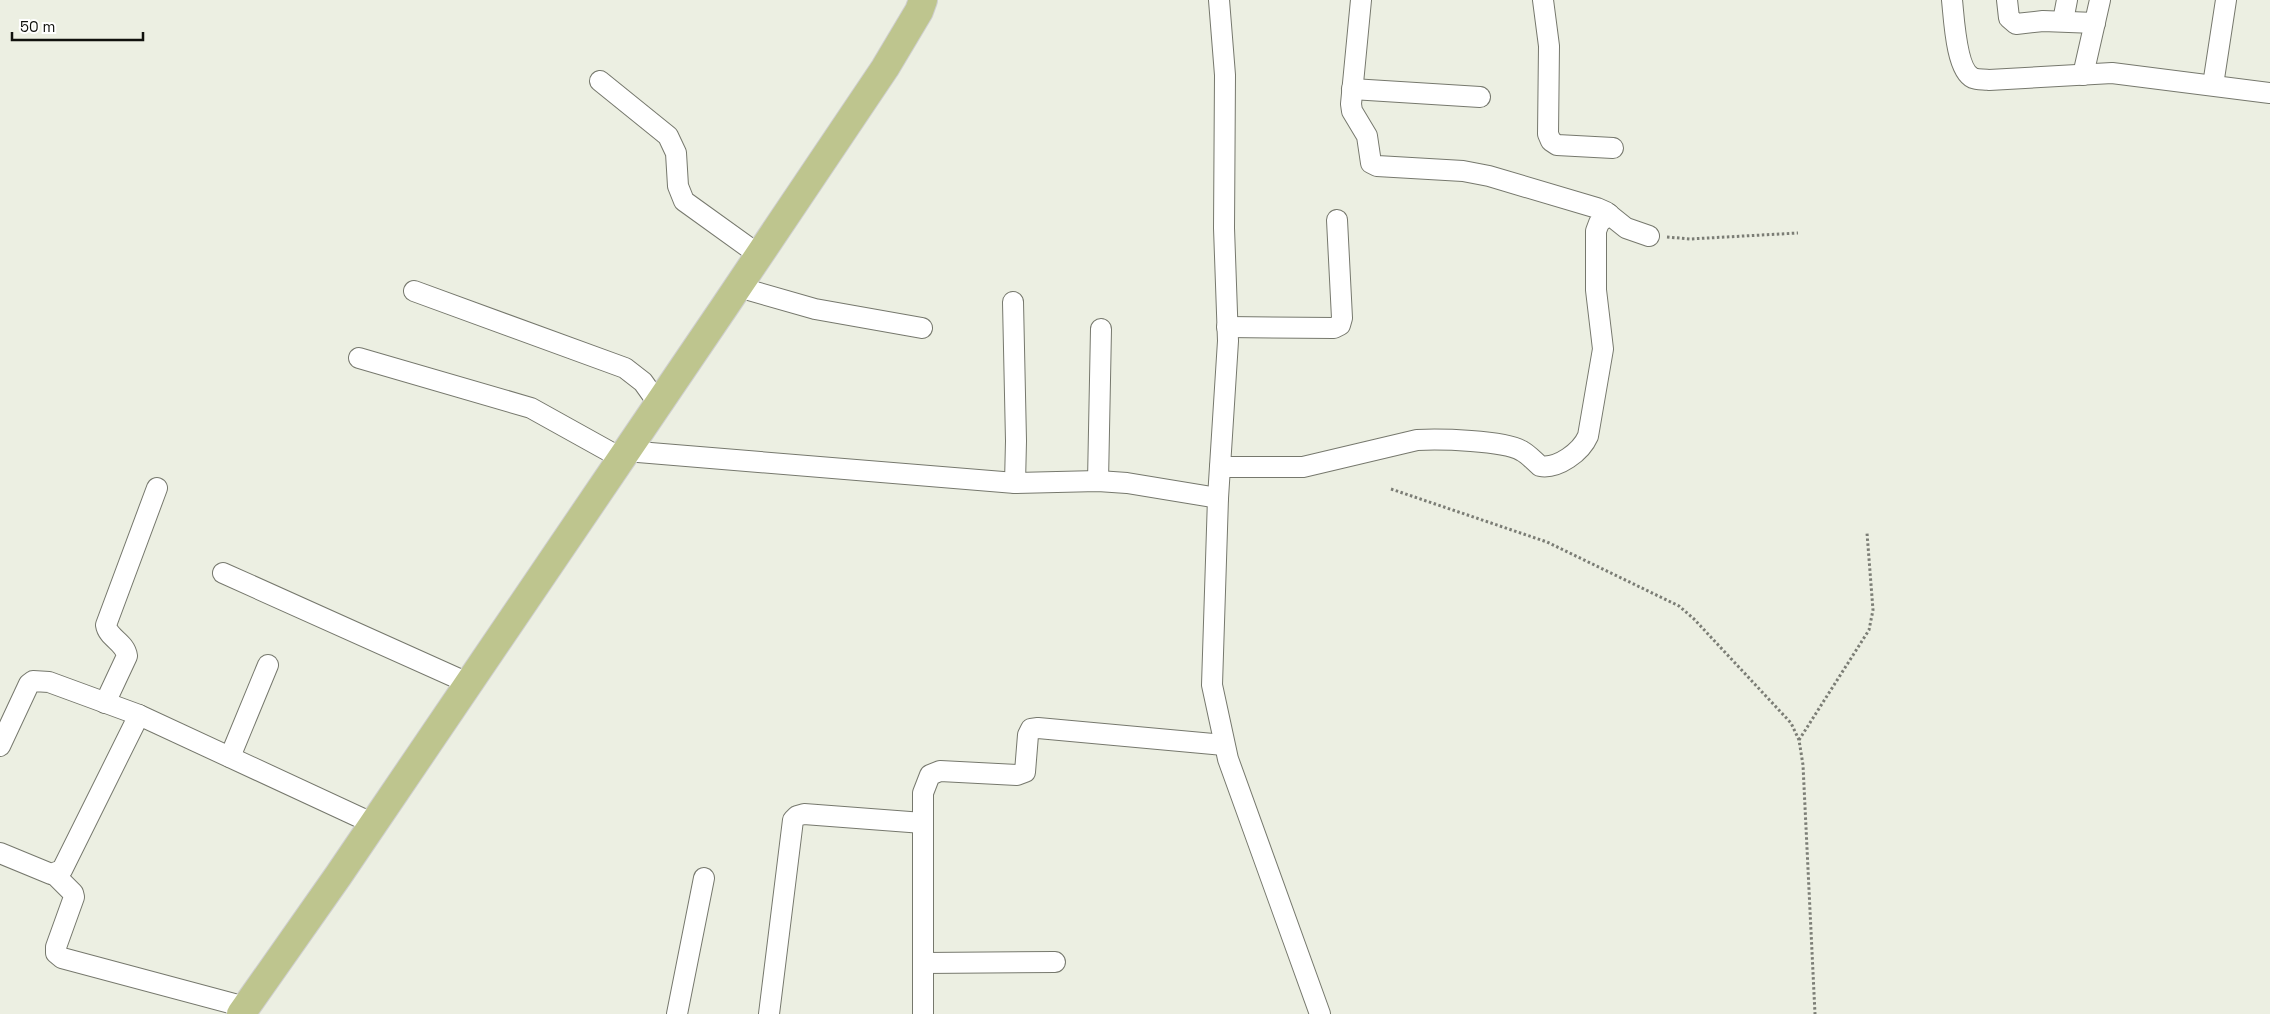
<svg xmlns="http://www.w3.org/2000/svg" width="2270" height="1014" font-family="'Space Grotesk',sans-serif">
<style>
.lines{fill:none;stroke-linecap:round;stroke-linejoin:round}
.street-casing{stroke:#76786d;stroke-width:22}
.primary-casing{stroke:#cfcfcf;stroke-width:30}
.path{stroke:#7b7d75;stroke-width:3;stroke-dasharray:2.5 2.5;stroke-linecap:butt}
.street{stroke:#fff;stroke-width:20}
.primary{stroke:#bec58e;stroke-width:28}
</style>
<rect width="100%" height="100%" fill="#ecefe2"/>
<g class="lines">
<g class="street-casing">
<g id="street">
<path d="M1219 0 1225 75 1224 228 1228 341 1218 498 1212 685 1228 759 1320 1014"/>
<path d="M1361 0 1351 104 1352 111 1367 136 1371 163 1377 166 1463 171 1489 176 1597 208 1606 212 1626 228 1649 236"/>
<path d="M1543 0 1549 46 1548 134 1551 141 1557 145 1613 148"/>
<path d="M1952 0C1954 18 1956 70 1973 78 1978 80 1984 79 1989 80L2112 73 2270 93"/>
<path d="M2007 0 2009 18 2016 24 2043 21 2095 23"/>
<path d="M2063 21 2067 0"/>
<path d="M2083 75 2100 0"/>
<path d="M600 81 668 136 676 153 678 186 684 201 759 255"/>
<path d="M2213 85 2226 0"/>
<path d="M1352 89 1480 97"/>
<path d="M738 287 815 309 922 328"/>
<path d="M414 291 625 368 643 382 658 403"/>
<path d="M1013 302 1016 441 1015 483"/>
<path d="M1227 327 1334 328 1340 325 1342 318 1337 220"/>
<path d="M359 358 531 408 621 458"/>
<path d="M626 451 1015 483 1098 481 1127 483 1218 498"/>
<path d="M1220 467H1303L1417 440C1439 439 1504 440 1522 451 1528 454 1534 461 1540 466 1558 469 1581 452 1588 436L1603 349 1596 290V231L1599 223 1609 214"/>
<path d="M1098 481 1101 329"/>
<path d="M223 573 468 683"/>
<path d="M105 703 127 656C125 642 108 638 106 625L157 488"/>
<path d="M0 746 29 684 33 681 49 682 139 715 374 824"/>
<path d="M230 757 268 665"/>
<path d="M0 853 51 874 62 870 139 715"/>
<path d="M54 874 73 893 74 897 56 947V953L62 958 245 1007"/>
<path d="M924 963 1055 962"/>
<path d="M677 1014 704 878"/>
<path d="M769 1014 793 820 797 816 804 814 923 823"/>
<path d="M923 1014V793L930 775 940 771 1017 775 1025 772 1028 735 1031 729 1038 728 1224 745"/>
</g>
</g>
<g class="primary-casing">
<path id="primary" d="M241 1014 338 876 725 306 885 68 919 11 923 0"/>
</g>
<g class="path">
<path d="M1667 237 1690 239 1798 233"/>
<path d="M1391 489 1547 542 1679 606 1694 619 1791 723 1799 740 1803 765 1815 1014"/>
<path d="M1799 740 1869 630 1873 610 1867 533"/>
</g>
<use href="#street" class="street"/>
<use href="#primary" class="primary"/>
</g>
<path d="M12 32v8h131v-8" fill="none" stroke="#10110d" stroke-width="2.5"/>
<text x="20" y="32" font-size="15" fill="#10110d" stroke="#ffffff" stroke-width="4" paint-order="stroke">50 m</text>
</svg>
